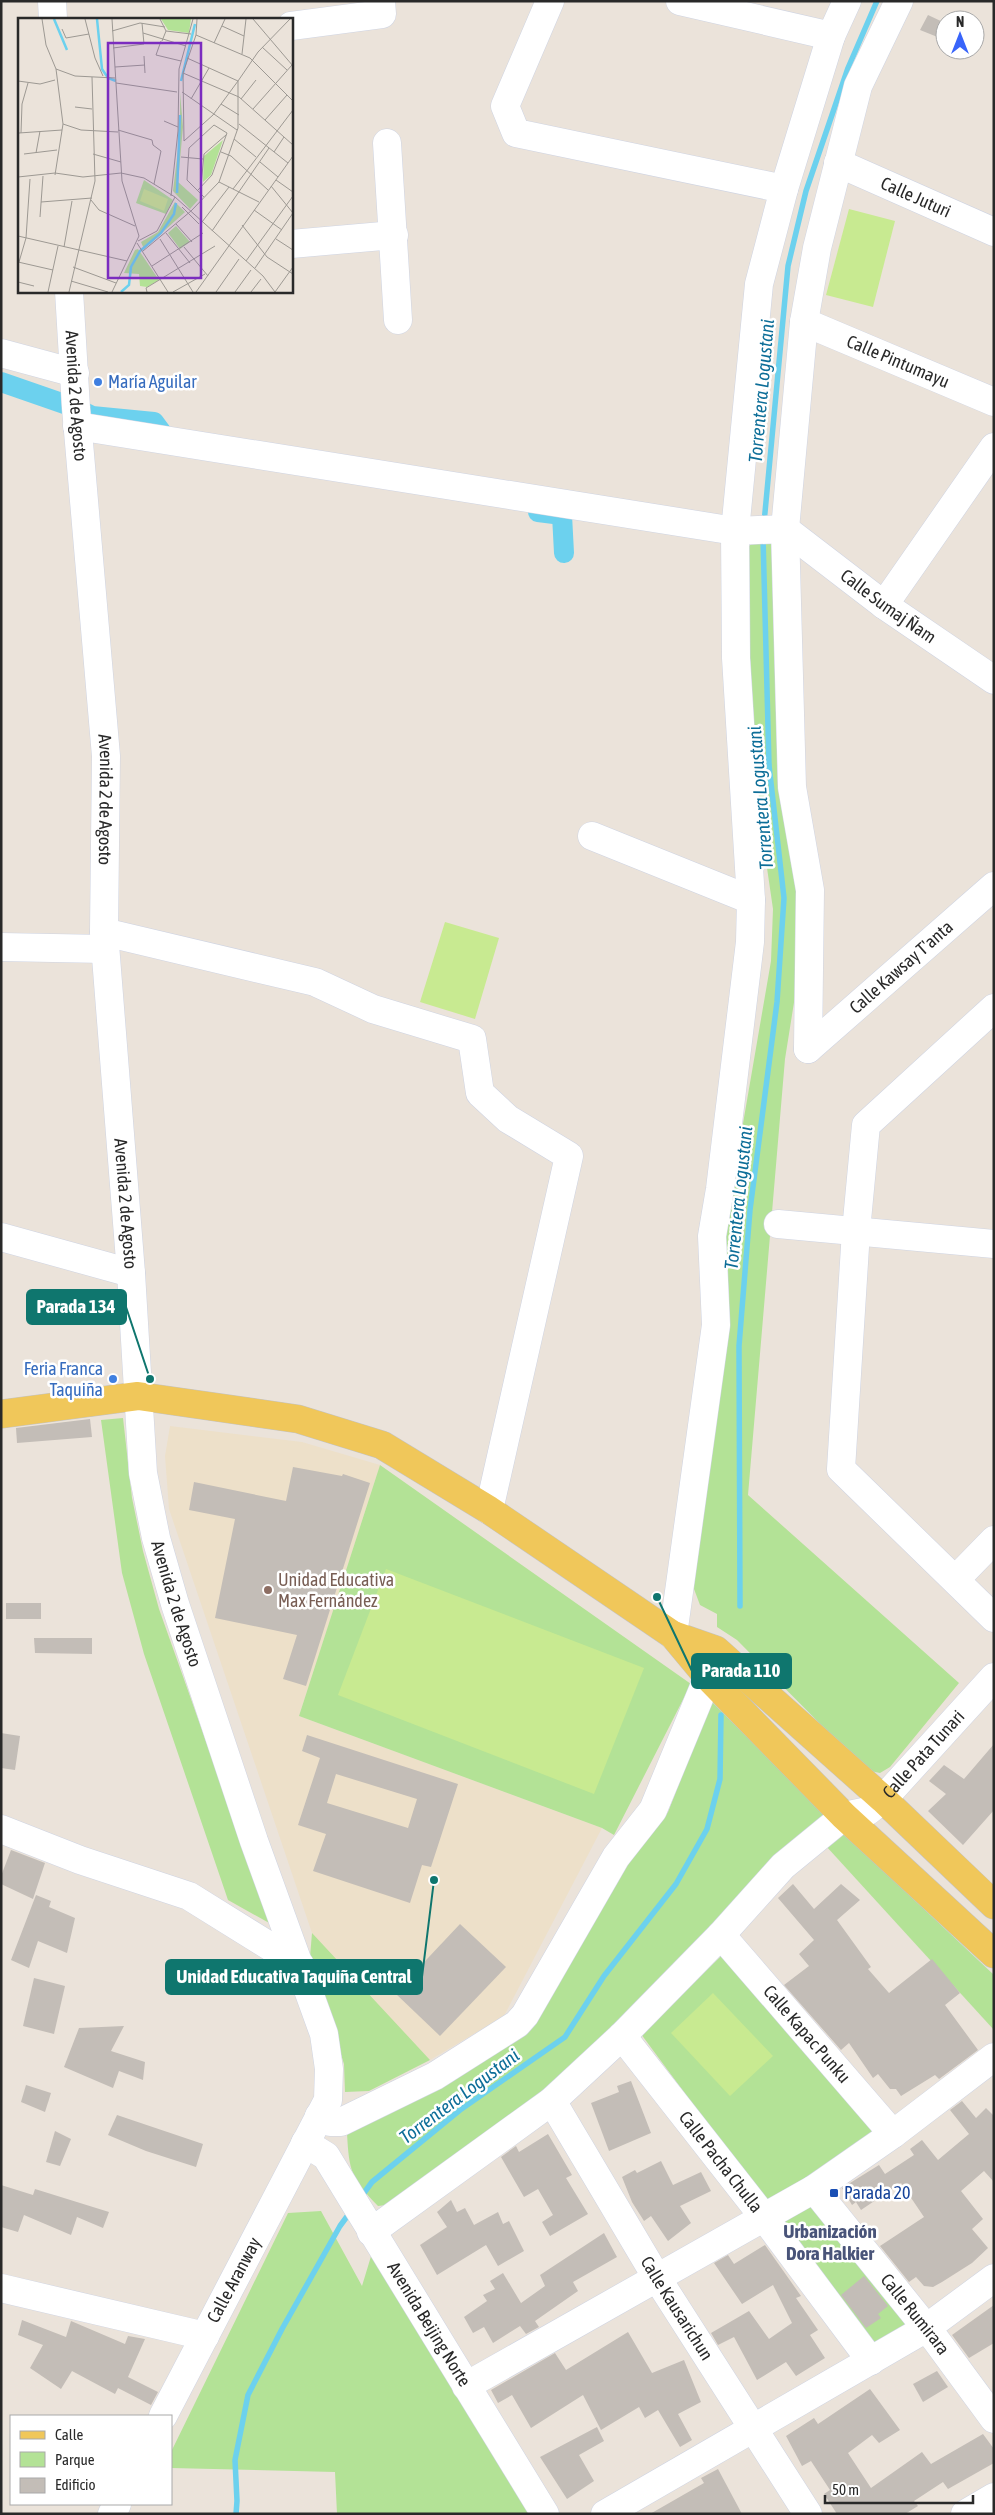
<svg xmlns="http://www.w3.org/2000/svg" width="995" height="2515" font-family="'Asap Condensed',sans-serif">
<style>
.education{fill:#ede0c9}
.green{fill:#b3e296}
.pitch{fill:#c8ea91}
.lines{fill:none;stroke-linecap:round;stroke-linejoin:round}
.stream{stroke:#6cd1ee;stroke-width:5.5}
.canal{stroke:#6cd1ee;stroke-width:20}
.building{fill:#c3bdb7;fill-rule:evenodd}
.minor-casing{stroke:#cfd4e2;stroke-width:29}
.major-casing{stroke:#c3c3c3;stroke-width:29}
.minor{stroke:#fff;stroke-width:28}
.major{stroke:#f0c75a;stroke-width:28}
.shop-dot{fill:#3f7fe0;stroke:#fff;stroke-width:2}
.education-dot{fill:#8d6e63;stroke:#fff;stroke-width:2}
.transit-dot{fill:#1a4fb4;stroke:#fff;stroke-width:2}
.labels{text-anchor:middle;stroke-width:5;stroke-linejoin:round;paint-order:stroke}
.street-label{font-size:18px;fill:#292929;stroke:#fff}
.shop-label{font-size:18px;fill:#366cbe;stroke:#fff;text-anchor:start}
.education-label{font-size:18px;fill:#785e54;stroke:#fff;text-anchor:start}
.transit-label{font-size:18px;fill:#164399;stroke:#fff;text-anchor:start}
.water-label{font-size:19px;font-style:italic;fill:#0d6e98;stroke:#fff}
.neighbourhood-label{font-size:19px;font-weight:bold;fill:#495479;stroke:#fff}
.inset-river{fill:none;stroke:#6cd1ee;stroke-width:2.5}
.inset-road{fill:none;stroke:#9d9993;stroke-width:1}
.view{fill:#7b2cbf;fill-opacity:0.15;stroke:#7b2cbf;stroke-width:2.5}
.inset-edge{fill:none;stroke:#292929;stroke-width:2.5}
.leader{fill:none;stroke:#0f766e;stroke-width:2}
.callout-dot{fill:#0f766e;stroke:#fff;stroke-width:2}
.callout{fill:#0f766e;stroke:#0f766e;stroke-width:2}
.callout-label{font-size:19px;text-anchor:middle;font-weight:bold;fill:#fff}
</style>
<rect width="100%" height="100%" fill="#ebe3da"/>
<path class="education" d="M170 1426 302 1442 380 1465 299 1716 602 1828 504 2016 430 2060 321 1947 312 1933 169 1509 165 1456Z"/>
<g class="green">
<path d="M756 540H770L778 545 801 901 799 971 785 1059 748 1495 959 1683 890 1767 880 1773 866 1770 737 1640 717 1627V1614L700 1605 691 1581 725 1228 771 961 773 909 754 779 746 576 748 547Z"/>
<path d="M123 1418 132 1498 143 1551 159 1609 271 1924 228 1900 144 1654 122 1573 101 1420Z"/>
<path d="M380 1465 691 1684 614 1835 602 1828 299 1716Z"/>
<path d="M711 1701 825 1815 618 2026 542 2091 394 2204 378 2206C351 2178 349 2171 347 2133L535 2024 633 1856 668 1812Z"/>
<path d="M841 1831 994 1975V2030L826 1846Z"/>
<path d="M312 1933 430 2060 369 2091 345 2092 344 2064 310 1957Z"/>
<path d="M721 1956 878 2132 766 2203 641 2034Z"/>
<path d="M814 2203 907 2325 871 2345 780 2222Z"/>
<path d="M321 2211 362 2286 372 2253 533 2514H337L335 2472 171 2468V2452L288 2213Z"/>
</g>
<g class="pitch">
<path d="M849 209 895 221 873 307 826 295Z"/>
<path d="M445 922 499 938 475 1019 420 1002Z"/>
<path d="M386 1569 644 1668 594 1794 338 1695Z"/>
<path d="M713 1993 773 2056 730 2096 671 2033Z"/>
</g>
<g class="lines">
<g class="stream">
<path d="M764 523 788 266 806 191 848 68 877 1"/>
<path d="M740 1606 739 1346 750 1210 777 1002 784 898 769 765 763 537"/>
<path d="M361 2197 372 2182 460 2110 565 2037 604 1976 676 1884 707 1829 720 1779 721 1715"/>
<path d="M236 2514 237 2501 235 2460 248 2395 282 2329 340 2226 351 2211"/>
</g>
<g class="canal">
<path d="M1 382 76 408 92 416 154 422 171 445"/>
<path d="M538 512 562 515 564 553"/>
</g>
</g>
<g class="building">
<path d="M928 15 945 23V40L920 30Z"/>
<path d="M90 1419 92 1437 17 1443 16 1428Z"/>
<path d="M293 1467 342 1476 343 1474 370 1483 306 1686 283 1679 297 1635 215 1618 235 1519 189 1510 194 1482 286 1501Z"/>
<rect x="6" y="1603" width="35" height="16"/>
<path d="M34 1638H92V1654L35 1653Z"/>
<path d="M1 1733 20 1736 15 1770 1 1768Z"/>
<path d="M307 1735 458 1784 431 1867 422 1865 410 1903 313 1871 326 1834 298 1825 320 1758 302 1751ZM336 1774 417 1799 408 1828 327 1803Z"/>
<path d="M994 1744V1810L963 1845 928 1811 946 1794 929 1781 944 1765 964 1779Z"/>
<path d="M11 1850 45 1863 33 1899 1 1884V1876Z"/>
<path d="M793 1884 814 1909 841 1884 860 1900 837 1920 871 1967 868 1969 889 1993 932 1959 960 1993 945 2005 978 2050 939 2079 935 2075 901 2096 896 2089H890L878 2074 873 2078 849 2043 841 2050 784 1985 809 1966 799 1954 814 1940 778 1898Z"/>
<path d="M36 1895 51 1901 49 1907 75 1918 67 1953 38 1941 29 1968 11 1960Z"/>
<path d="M460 1924 506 1967 440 2036 395 1993Z"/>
<path d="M34 1978 65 1986 54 2034 23 2026Z"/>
<path d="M124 2026 111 2051 145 2062 143 2080 119 2071 113 2088 64 2067 79 2028Z"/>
<path d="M631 2081 651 2133 609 2151 591 2103 619 2092 617 2086Z"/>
<path d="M26 2085 51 2093 45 2112 21 2102Z"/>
<path d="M962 2101 976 2118 986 2108 994 2116V2182L984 2171 961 2191 983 2219 972 2229 988 2248 972 2263 942 2282 933 2287 924 2286 916 2277 909 2282 880 2246 924 2217 901 2183 861 2210 856 2202 852 2205 842 2188 879 2165 885 2174 914 2155 910 2149 922 2140 938 2160 969 2134 950 2110Z"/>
<path d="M117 2115 203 2144 196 2167 146 2151 108 2135Z"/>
<path d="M55 2131 71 2139 60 2166 46 2162Z"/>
<path d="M548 2134 572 2175 566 2178 588 2214 550 2236 542 2222 553 2215 538 2189 524 2197 501 2157 516 2146 519 2152Z"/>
<path d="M661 2161 673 2185 701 2172 711 2191 680 2206 691 2223 668 2241 651 2216 644 2221 632 2202 622 2177 635 2170 637 2173Z"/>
<path d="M1 2185 33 2195 35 2189 109 2212 103 2228 77 2217 71 2235 24 2215 18 2232 1 2227Z"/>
<path d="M451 2200 457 2212 465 2208 474 2225 498 2212 503 2224 509 2221 524 2251 498 2266 486 2245 437 2275 420 2245 447 2227 437 2212Z"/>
<path d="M604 2233 617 2257 573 2282 578 2291 535 2321 539 2327 526 2334 520 2326 493 2343 484 2327 473 2333 464 2317 487 2301 483 2295 495 2289 490 2281 503 2273 521 2303 545 2286 540 2275Z"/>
<path d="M765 2245 801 2296 796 2298 818 2330 810 2335 825 2358 796 2376 786 2362 757 2380 734 2337 718 2345 711 2333 749 2311 769 2339 792 2323 773 2285 742 2304 714 2263 728 2255 734 2264Z"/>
<path d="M864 2276 888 2306 878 2314 881 2318 866 2328 841 2295Z"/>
<path d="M994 2305V2343L969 2358 952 2335Z"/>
<path d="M22 2320 66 2337 71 2321 125 2344 128 2336 145 2339 128 2377 158 2392 151 2405 118 2388 115 2394 72 2371 61 2389 30 2368 43 2345 18 2335Z"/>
<path d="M628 2332 652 2373 684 2360 701 2402 678 2414 692 2440 680 2447 658 2410 645 2418 639 2407 601 2430 583 2395 531 2428 512 2395 498 2403 491 2390 555 2353 566 2370Z"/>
<path d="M937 2371 948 2387 923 2402 913 2384Z"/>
<path d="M870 2389 900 2430 879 2443 872 2435 848 2453 871 2488 922 2452 931 2464 983 2434 994 2449V2463L948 2489 943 2482 914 2501 918 2506 905 2514H837L824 2494 830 2490 811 2461 802 2466 786 2436 814 2418 818 2424Z"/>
<path d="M597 2427 604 2441 579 2455 594 2481 567 2499 540 2457Z"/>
<path d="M718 2469 742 2514H650L704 2483 701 2478Z"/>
</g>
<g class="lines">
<g class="minor-casing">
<g id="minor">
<path d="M52 1 53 19"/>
<path d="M550 1 505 106 516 133 784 189"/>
<path d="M680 1 831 36"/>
<path d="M291 26 382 14 381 1"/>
<path d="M387 143 398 320"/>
<path id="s1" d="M838 163 994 232"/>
<path d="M291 244 394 235"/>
<path id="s2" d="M69 291 76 408 106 756 104 932 131 1273 143 1473 156 1538 175 1604 254 1841 324 2034 329 2069 328 2100 163 2416"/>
<path id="s3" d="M804 322 994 402"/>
<path d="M1 353 75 373"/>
<path d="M77 426 735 531 785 529"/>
<path id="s4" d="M785 529 884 605 994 680"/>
<path d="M884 605 994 447"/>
<path d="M592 836 751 900"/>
<path d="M104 932 315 982 373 1009 472 1039 480 1093 508 1119 569 1156 489 1510"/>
<path d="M1 947 105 949"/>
<path d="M994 1008 866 1125 856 1231 841 1469 994 1618"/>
<path d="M808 1049 810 890 792 787 785 529 804 322 817 248 858 86 899 1"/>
<path id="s5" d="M808 1049 994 886"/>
<path d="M778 1224 994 1244"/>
<path d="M1 1237 131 1273"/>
<path d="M956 1579 994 1540"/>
<path d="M673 1635 716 1325 712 1236 720 1189 750 942 751 900 736 658 735 531 759 284 784 189 831 36 847 1"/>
<path d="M1 1829 80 1860 189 1896 300 1965"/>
<path id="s6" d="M721 1935 893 2134"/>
<path id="s7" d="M622 2036 763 2216 871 2361"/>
<path id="s8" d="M552 2101 657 2278 808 2514"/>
<path d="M319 2116 330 2122H341L435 2076 517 2024 525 2015 616 1857 653 1810 708 1677 714 1656"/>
<path id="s9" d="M305 2143 326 2156 545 2514"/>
<path id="s10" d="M814 2189 936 2340 994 2419"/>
<path id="s11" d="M371 2232 552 2101 622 2036 721 1935 783 1866 844 1816 868 1811 883 1799 994 1677"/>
<path d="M1 2288 205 2336"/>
<path d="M466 2386 814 2189 893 2134 994 2057"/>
<path d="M112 2514 117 2504"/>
<path d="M605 2514 925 2329 994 2278"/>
<path d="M965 2514 994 2497"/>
</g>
</g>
<g class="major-casing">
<g id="major">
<path d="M1 1414 138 1396 298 1419 382 1445 489 1510 673 1635 708 1677 844 1816 994 1954"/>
<path d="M673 1635 716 1650 883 1799 994 1905"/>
</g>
</g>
<use href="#minor" class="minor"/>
<use href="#major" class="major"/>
</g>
<g class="shop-dot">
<circle cx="98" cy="382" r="5"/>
<circle cx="113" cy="1379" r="5"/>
</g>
<circle class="education-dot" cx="268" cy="1590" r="5"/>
<rect class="transit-dot" x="829" y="2188" width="10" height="10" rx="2.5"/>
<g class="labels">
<g class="street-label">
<text dy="6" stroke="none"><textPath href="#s1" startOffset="85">Calle Juturi</textPath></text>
<text dy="6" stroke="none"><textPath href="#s3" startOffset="102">Calle Pintumayu</textPath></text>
<text dy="6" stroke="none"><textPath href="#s2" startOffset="105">Avenida 2 de Agosto</textPath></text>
<text dy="6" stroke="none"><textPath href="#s4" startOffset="129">Calle Sumaj Ñam</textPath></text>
<text dy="6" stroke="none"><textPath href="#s2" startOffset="510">Avenida 2 de Agosto</textPath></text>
<text dy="6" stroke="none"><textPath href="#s5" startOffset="124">Calle Kawsay T'anta</textPath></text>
<text dy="6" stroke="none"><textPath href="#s2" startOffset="915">Avenida 2 de Agosto</textPath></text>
<text dy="6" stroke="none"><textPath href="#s2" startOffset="1320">Avenida 2 de Agosto</textPath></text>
<text dy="6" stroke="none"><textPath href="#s11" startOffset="736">Calle Pata Tunari</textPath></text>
<text dy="6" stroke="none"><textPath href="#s6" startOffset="131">Calle Kapac Punku</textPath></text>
<text dy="6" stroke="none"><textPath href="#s7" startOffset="160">Calle Pacha Chulla</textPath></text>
<text transform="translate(234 2280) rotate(-62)" y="6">Calle Aranway</text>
<text dy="6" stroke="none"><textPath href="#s8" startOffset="242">Calle Kausarichun</textPath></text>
<text dy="6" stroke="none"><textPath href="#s10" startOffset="161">Calle Rumirara</textPath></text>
<text dy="6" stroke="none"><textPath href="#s9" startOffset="222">Avenida Beijing Norte</textPath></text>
</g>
<g class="shop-label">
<text x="108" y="388">María Aguilar</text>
<text x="103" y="1375" text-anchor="end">Feria Franca<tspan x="103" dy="21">Taquiña</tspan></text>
</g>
<g class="education-label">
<text x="278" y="1586">Unidad Educativa<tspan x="278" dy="21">Max Fernández</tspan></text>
</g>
<g class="transit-label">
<text x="844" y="2199">Parada 20</text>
</g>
<g class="water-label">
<text transform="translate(761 391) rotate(-85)" y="7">Torrentera Logustani</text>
<text transform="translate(760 798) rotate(-95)" y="7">Torrentera Logustani</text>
<text transform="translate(738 1198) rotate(-84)" y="7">Torrentera Logustani</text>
<text transform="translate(459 2096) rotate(-37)" y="7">Torrentera Logustani</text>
</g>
<g class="neighbourhood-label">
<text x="830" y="2238">Urbanización<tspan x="830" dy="22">Dora Halkier</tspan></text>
</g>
</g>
<g transform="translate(18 18)">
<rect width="275" height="275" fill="#ebe3da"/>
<path d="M143 1H173L171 15 150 12ZM162 75 165 109 160 164 180 182 172 191 155 173 162 115ZM205 122 193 157 185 164 186 138ZM126 162 155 182 148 196 118 185ZM157 184 167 194 126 231 123 224 140 214ZM158 208 172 224 162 231 150 215ZM120 231 141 262 129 269 122 268 121 256 106 255 117 232Z" fill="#b3e296"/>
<path d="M126 171 150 181 146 193 122 183Z" fill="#c8ea91"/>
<path class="inset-river" d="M36 1 49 32M79 1 84 51 90 60 98 63M163 63 177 6M159 175 162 97M103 274 111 267 113 249 122 233 143 215 156 196 158 185"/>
<path class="inset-road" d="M24 1 28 27 38 51 45 106 37 157M67 1 77 40 85 58M94 1 104 163 121 218 94 274M142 1 148 13 144 23M235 1 275 48M204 8 226 18M44 11 48 20 71 16M94 13 122 5 147 9M148 13 173 16M125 15 168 28M178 17 232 40 275 83M143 23 138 37 163 43M196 25 207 1M244 29 269 52M95 30 126 26 124 5M224 36 228 1M126 38 127 55M169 40 220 63M97 49 127 47M38 51 57 58 97 60M165 55 221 79 275 127M0 63 22 66 37 62M98 65 159 74M164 74 219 112M173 81 191 50M223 81 238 62M203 86 221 97M57 89 74 91M235 91 274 47M247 102 269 77M146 103 160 109M45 106 63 112 100 114M221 106 270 145M100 112 134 122 135 127 143 133 136 166M1 115 44 112M3 115 4 86 10 65M216 121 238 139M166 123 165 55 178 17 179 1M166 123 195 97 220 63M203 134 213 138 250 172M256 134 266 119M18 135 22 113M6 136 39 132M75 136 103 144M163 139 185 141M242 144 260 159M0 159 37 155 65 159 103 155 126 160 157 179 245 258 257 274M258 162 275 174M201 164 241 184M183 168 186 136 208 117M253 168 275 195M215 171 275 92M180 172 194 157 209 115M153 178 160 113 161 51 175 1M186 179 169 162 171 130 196 107 209 115M73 182 81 192 117 208M23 184 74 180M164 189 181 206M236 192 264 212M22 199 25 158M184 204 211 169M158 206 174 224M224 207 249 239 275 256M194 213 251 130M148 215 172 245M0 218 109 243M142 221 175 274M258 221 275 232M120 223 139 213 157 179M119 225 150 274M46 229 54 183M166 229 190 258M125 233 173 193 201 164 220 110V63L240 34 272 1M228 243 275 178M0 244 35 252M1 244 8 220 12 161M134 248 185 215M55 249 98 265M237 250 275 195M53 263 90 274M0 264 16 268M30 274 40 228M51 274 77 163 74 59M129 274 128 270 197 228M155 274 187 256M178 274 275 138M198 274 221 241M217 274 233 252M233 274 243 261M257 274 275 249"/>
<path class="view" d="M90 25H183V260H90Z"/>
<rect width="275" height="275" class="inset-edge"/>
</g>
<path class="leader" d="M150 1379L126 1307M657 1597L692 1671M434 1880L422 1977"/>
<g class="callout-dot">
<circle cx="150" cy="1379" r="5"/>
<circle cx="657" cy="1597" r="5"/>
<circle cx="434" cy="1880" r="5"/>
</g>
<g class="callout">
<rect x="27" y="1290" width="99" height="34" rx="5"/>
<rect x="692" y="1654" width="99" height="34" rx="5"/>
<rect x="166" y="1960" width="256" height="34" rx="5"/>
</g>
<g class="callout-label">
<text x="76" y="1313">Parada 134</text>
<text x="741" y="1677">Parada 110</text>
<text x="294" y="1983">Unidad Educativa Taquiña Central</text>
</g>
<rect width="995" height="2515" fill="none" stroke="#292929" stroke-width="5"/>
<rect x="10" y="2415" width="162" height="90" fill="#ffffff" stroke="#a9a9a9"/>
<rect x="20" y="2431" width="25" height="8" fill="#f0c75a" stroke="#a9a9a9"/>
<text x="55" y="2440" font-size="15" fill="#292929">Calle</text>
<rect x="20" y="2452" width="25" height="15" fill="#b3e296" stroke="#a9a9a9"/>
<text x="55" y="2465" font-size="15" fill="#292929">Parque</text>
<rect x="20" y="2478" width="25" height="15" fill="#c3bdb7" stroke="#a9a9a9"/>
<text x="55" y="2490" font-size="15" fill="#292929">Edificio</text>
<g transform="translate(960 35)"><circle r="24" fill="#ffffff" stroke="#a9a9a9"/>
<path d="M0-4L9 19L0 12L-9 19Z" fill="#3864fa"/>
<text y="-8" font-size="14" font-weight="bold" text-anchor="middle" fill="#292929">N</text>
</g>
<path d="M825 2495v8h148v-8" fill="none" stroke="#292929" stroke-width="2.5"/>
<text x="832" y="2495" font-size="15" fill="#292929" stroke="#ffffff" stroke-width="4" paint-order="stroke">50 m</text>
</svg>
